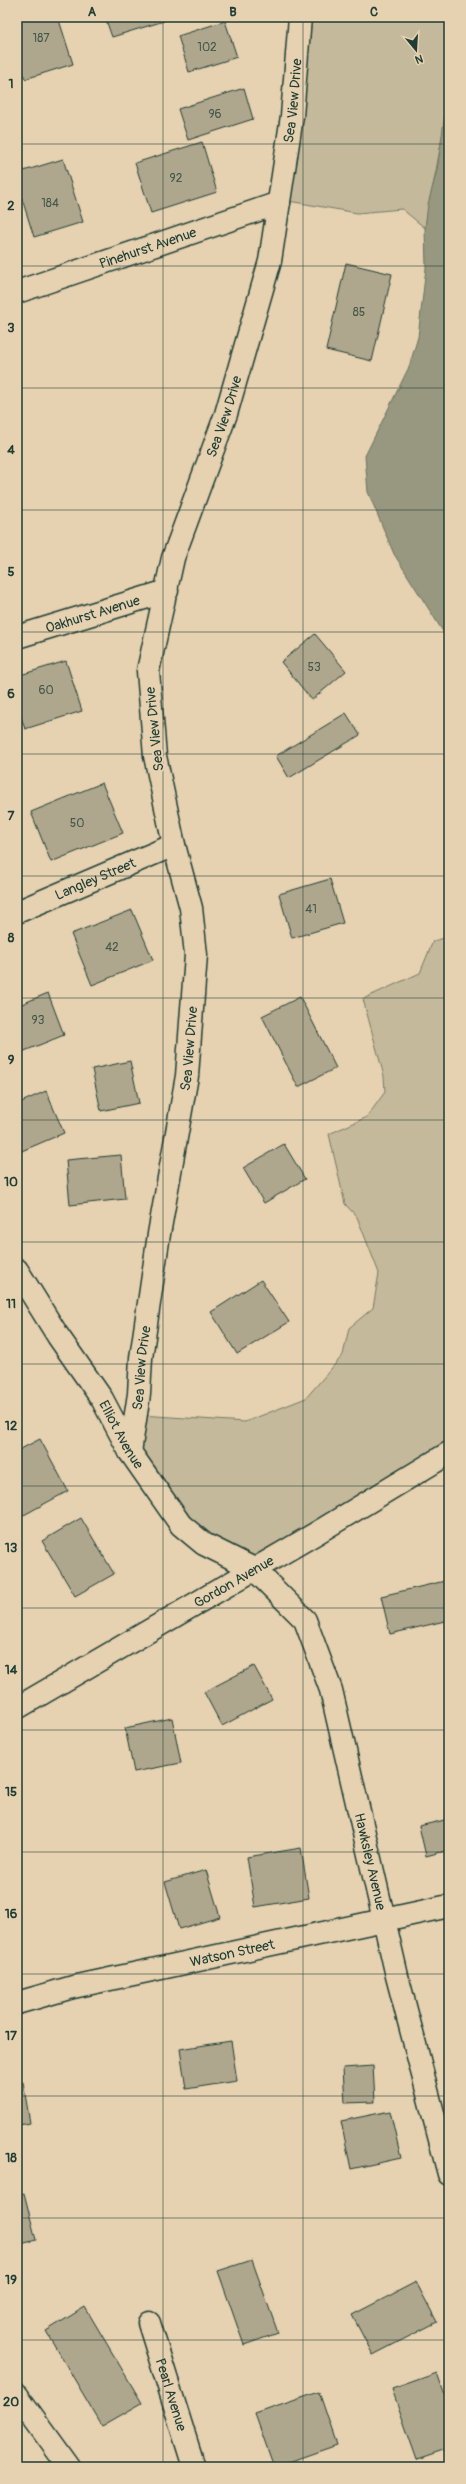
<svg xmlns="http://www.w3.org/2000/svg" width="466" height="2484" font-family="Pangolin,sans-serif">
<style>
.green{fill:#c5b99b;stroke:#727b68}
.water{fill:#98977f;stroke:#687361}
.building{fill:#afa78d;stroke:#1f3d34}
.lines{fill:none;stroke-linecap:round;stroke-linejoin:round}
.minor-casing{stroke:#1f3d34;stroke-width:25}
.minor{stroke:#e6d1b0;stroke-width:22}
.grid{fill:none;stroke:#1f3d34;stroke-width:1;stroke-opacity:0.55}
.labels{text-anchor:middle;stroke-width:4;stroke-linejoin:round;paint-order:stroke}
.number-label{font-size:12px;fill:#43584a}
.street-label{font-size:14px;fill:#1f3d34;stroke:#e6d1b0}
.neatline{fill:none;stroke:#1f3d34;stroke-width:1.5}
.grid-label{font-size:13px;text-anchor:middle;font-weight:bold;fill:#1f3d34}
</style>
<rect width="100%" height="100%" fill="#e6d1b0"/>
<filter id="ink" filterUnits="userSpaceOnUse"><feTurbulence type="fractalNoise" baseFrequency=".025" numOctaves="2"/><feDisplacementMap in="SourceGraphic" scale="8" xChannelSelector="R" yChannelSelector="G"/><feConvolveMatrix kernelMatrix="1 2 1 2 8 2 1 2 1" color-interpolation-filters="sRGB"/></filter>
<g filter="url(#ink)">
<g class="green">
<path d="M300 17H449L448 107 425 228 402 209 357 213 283 200Z"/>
<path d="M449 937V1456L253 1575 200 1546 128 1448 141 1415 245 1422 306 1398 343 1355 349 1328 373 1308 379 1273 357 1217 345 1204 329 1134 367 1117 385 1092 384 1076 363 999 420 973 433 941Z"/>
</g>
<path class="water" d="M449 86V641L394 554 368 492 365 456 409 367 418 337 426 268 425 228 428 204 437 170Z"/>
<g class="building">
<path d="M29 17H58L73 64 25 79 17 54V21Z"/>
<path d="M105 17H162L164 21 112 37Z"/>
<path d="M225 21 237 57 189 72 178 36Z"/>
<path d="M244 88 253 119 188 140 178 109Z"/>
<path d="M202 142 217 192 151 213 135 163Z"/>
<path d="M63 159 83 222 34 237 17 183V173Z"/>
<path d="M346 263 392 274 372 361 326 350Z"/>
<path d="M315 634 346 671 312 700 281 662Z"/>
<path d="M66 661 82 711 25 729 17 705V676Z"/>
<path d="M346 713 360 735 289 778 276 756Z"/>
<path d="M102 783 123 833 51 862 31 812Z"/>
<path d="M330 879 343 923 292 938 279 894Z"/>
<path d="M132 910 153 960 92 985 71 934Z"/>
<path d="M48 993 64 1035 17 1054V1006Z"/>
<path d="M300 997 336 1068 298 1087 262 1016Z"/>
<path d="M130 1061 139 1103 101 1111 92 1069Z"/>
<path d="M46 1091 64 1133 17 1153V1104Z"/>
<path d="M284 1144 305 1179 264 1203 243 1168Z"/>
<path d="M121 1155 125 1199 70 1205 66 1160Z"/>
<path d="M261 1280 289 1322 237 1354 211 1312Z"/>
<path d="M40 1439 68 1491 22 1516 17 1507V1451Z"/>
<path d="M81 1518 114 1574 75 1596 42 1541Z"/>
<path d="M445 1581 449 1597V1620L390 1634 381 1596Z"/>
<path d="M254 1666 272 1699 222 1726 204 1692Z"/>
<path d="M172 1718 181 1763 134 1772 125 1728Z"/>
<path d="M449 1819V1850L426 1856 419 1826Z"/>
<path d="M301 1848 309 1898 255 1907 247 1857Z"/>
<path d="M206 1870 220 1917 179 1929 165 1882Z"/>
<path d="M231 2041 237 2081 186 2089 180 2049Z"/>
<path d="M373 2066 375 2102 345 2103 343 2068Z"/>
<path d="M23 2082 30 2123 17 2125V2083Z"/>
<path d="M390 2111 401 2158 351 2169 341 2121Z"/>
<path d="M24 2193 36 2240 17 2245V2195Z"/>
<path d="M252 2260 278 2333 244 2345 218 2271Z"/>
<path d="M416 2282 437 2322 373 2355 352 2315Z"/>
<path d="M85 2307 142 2403 102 2426 46 2331Z"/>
<path d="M437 2373 449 2407V2449L417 2460 392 2389Z"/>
<path d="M319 2392 337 2445 274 2467 255 2414Z"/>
</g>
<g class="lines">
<g class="minor-casing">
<g id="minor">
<path id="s1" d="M17 292 279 203"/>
<path id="s2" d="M17 637 167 591"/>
<path id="s3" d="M17 912 174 845"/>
<path id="s4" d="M17 1270 58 1336 102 1399 130 1452 181 1525 204 1544 254 1569 305 1620 331 1690 397 1976 449 2174"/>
<path id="s5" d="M130 1452 139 1394 141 1358 159 1234 187 1076 196 955 191 908 174 845 155 756 148 671 173 558 226 414 270 261 292 116 300 17"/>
<path id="s6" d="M17 1708 315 1534 449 1453"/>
<path id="s7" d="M17 2003 73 1987 449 1906"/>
<path id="s8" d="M149 2323 194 2467"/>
<path d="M17 2395 69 2467"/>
</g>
</g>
<use href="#minor" class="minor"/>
</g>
</g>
<path class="grid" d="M163 17V2467M303 17V2467M17 144H449M17 266H449M17 388H449M17 510H449M17 632H449M17 754H449M17 876H449M17 998H449M17 1120H449M17 1242H449M17 1364H449M17 1486H449M17 1608H449M17 1730H449M17 1852H449M17 1974H449M17 2096H449M17 2218H449M17 2340H449"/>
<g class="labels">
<g class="number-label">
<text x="41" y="42">187</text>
<text x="207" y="51">102</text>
<text x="215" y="118">96</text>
<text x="176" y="182">92</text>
<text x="50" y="207">184</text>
<text x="359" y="316">85</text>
<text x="314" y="671">53</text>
<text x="46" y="694">60</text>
<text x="77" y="827">50</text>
<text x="311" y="913">41</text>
<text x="112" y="951">42</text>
<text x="38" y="1024">93</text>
</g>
<g class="street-label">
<text dy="5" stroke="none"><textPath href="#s5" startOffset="1381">Sea View Drive</textPath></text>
<text dy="5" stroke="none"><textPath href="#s1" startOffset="138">Pinehurst Avenue</textPath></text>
<text dy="5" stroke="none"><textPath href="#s5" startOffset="1057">Sea View Drive</textPath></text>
<text dy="5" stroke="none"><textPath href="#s2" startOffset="79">Oakhurst Avenue</textPath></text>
<text transform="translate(154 729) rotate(-96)" y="5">Sea View Drive</text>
<text dy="5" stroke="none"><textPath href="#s3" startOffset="85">Langley Street</textPath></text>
<text dy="5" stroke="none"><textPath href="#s5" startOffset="408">Sea View Drive</textPath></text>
<text dy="5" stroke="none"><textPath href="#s5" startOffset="85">Sea View Drive</textPath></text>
<text dy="5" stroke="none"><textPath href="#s4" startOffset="195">Elliot Avenue</textPath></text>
<text dy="5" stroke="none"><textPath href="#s6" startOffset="251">Gordon Avenue</textPath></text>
<text dy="5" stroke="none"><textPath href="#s4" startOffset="712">Hawksley Avenue</textPath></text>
<text dy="5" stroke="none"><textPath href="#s7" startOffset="221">Watson Street</textPath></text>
<text dy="5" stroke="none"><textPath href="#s8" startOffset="75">Pearl Avenue</textPath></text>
</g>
</g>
<rect width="466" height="2484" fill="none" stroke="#e6d1b0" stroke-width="44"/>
<g transform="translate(416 50) rotate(162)" stroke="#e6d1b0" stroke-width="3" paint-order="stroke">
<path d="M0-3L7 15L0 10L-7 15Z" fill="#1f3d34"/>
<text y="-6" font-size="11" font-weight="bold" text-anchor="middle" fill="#1f3d34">N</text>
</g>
<rect x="22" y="22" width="422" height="2440" class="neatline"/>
<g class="grid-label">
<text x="92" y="16">A</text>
<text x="233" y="16">B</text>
<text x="374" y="16">C</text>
<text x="11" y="88">1</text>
<text x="11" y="210">2</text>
<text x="11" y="332">3</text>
<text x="11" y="454">4</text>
<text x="11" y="576">5</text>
<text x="11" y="698">6</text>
<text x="11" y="820">7</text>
<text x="11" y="942">8</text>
<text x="11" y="1064">9</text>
<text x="11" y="1186">10</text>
<text x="11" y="1308">11</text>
<text x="11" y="1430">12</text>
<text x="11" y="1552">13</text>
<text x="11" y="1674">14</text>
<text x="11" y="1796">15</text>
<text x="11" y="1918">16</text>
<text x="11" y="2040">17</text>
<text x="11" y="2162">18</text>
<text x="11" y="2284">19</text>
<text x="11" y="2406">20</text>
</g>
</svg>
